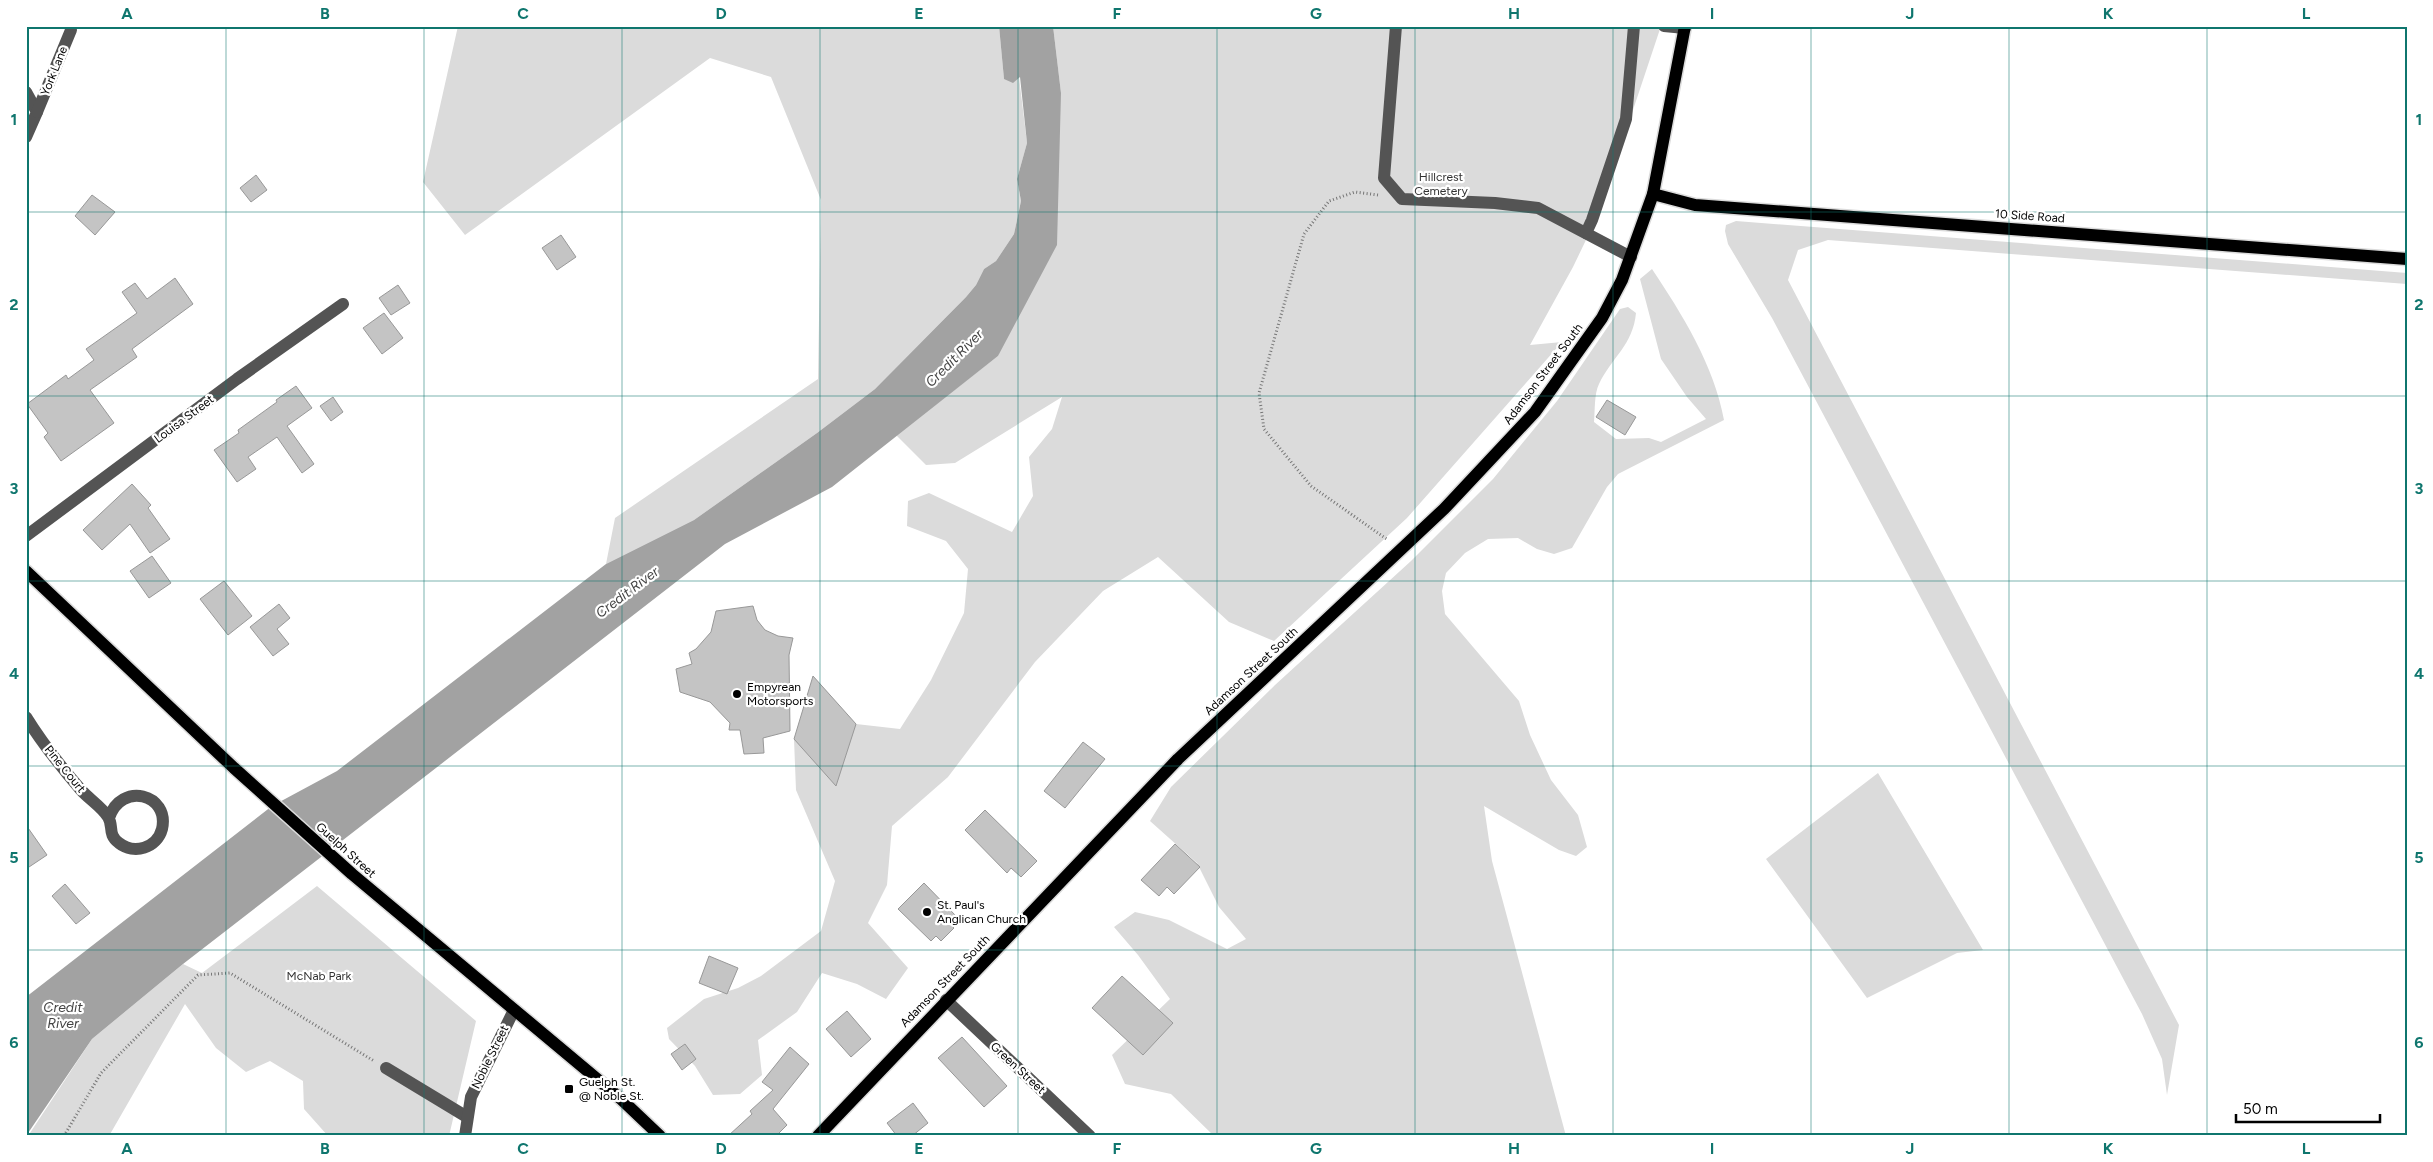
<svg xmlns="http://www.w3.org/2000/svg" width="2433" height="1162" font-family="Figtree,sans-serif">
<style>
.green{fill:#dbdbdb}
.water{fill:#a2a2a2}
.building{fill:#c4c4c4;stroke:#989898}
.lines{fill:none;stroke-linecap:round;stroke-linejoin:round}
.major-casing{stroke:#dbdbdb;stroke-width:15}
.path{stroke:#767676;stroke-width:3;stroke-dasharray:1 2.5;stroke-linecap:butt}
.minor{stroke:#545454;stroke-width:12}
.major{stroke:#000;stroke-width:12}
.grid{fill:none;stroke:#0f766e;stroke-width:1;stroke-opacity:0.55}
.poi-dot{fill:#000;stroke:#fff;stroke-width:2}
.labels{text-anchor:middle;stroke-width:4.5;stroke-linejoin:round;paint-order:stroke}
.street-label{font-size:12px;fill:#000;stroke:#fff}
.park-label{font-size:12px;fill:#323232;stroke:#fff}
.poi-label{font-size:12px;fill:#000;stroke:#fff;text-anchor:start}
.water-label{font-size:14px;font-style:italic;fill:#434343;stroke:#fff}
.neatline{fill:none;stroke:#0f766e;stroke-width:2}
.grid-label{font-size:16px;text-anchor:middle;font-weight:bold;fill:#0f766e}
</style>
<rect width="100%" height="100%" fill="#fff"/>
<g class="green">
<path d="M458 26H999L1004 79 1019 77 1027 143 1017 179 1021 201 1014 234 996 261 984 269 976 285 966 297 875 389 817 433 694 520 606 564 615 518 818 379 821 200 771 77 710 58 465 235 423 182Z"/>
<path d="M1053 26H1661L1598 215 1573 267 1530 345 1562 342 1407 518 1274 641 1229 622 1158 557 1103 591 1035 662 948 777 892 826 887 885 868 923 908 968 886 999 857 984 822 973 797 1012 758 1040 762 1075 740 1094 713 1095 695 1066 669 1039 667 1028 704 999 738 988 761 976 821 931 835 881 796 790 794 739 856 724 900 729 931 680 964 613 968 569 946 541 907 526 908 501 929 493 1012 532 1033 496 1029 457 1052 429 1062 397 955 463 926 465 896 435 998 356 1061 93Z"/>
<path d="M1736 221 2407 273V284L1828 240 1798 250 1788 280 2179 1025 2167 1095 2162 1059 2142 1014 1772 318 1728 244 1725 231 1726 225Z"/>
<path d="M1652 269C1682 314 1714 365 1724 420L1618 474 1607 487 1572 548 1554 554 1537 549 1518 538 1488 539 1465 553 1446 573 1442 591 1445 614 1519 701 1530 735 1551 780 1578 815 1587 847 1576 856 1559 850 1484 806 1492 861 1566 1136H1214L1171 1094 1125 1084 1112 1055 1170 999 1138 955 1114 927 1135 912 1169 920 1227 949 1246 939 1219 907 1197 863 1150 821 1171 787 1275 685 1411 561 1493 479 1557 401 1620 309 1628 307 1636 313C1633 345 1612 357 1599 384 1594 394 1595 411 1594 422L1616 439 1649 438 1661 442 1706 419 1687 397 1661 359 1640 279Z"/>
<path d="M1878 773 1983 950 1957 953 1867 998 1766 859Z"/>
<path d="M317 886 476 1021 449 1136H328L304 1109 303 1081 270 1061 246 1072 216 1048 185 1004 109 1136H28L92 1039 183 964 202 973Z"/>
</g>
<path class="water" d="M999 26H1053L1061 93 1057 245 998 356 832 487 725 544 183 964 92 1039 26 1136V997L272 806 337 771 606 564 694 520 817 433 875 389 966 297 976 285 984 269 996 261 1014 234 1021 201 1017 179 1027 143 1020 77 1013 83 1004 79Z"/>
<g class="building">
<path d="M256 175 267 190 251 202 240 188Z"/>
<path d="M92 195 115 212 95 235 75 216Z"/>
<path d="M561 235 576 257 557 270 542 248Z"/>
<path d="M175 278 193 304 132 349 137 357 90 390 114 423 61 461 44 437 48 433 27 404 66 375 68 379 94 360 86 349 137 313 122 292 135 283 147 299Z"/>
<path d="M398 285 410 303 391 315 379 298Z"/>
<path d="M384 313 403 338 382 354 363 328Z"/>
<path d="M296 386 312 408 287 426 314 464 302 473 277 437 248 457 256 469 237 482 214 450 239 433 238 430 277 402 276 400Z"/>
<path d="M333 397 343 412 331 421 320 406Z"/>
<path d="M1607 400 1636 417 1625 435 1596 417Z"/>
<path d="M132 484 151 505 148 508 170 539 150 553 130 524 102 550 83 530Z"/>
<path d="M152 556 171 583 149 598 130 571Z"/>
<path d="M224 581 252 616 228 635 200 599Z"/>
<path d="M279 604 290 618 277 629 289 644 273 656 250 627Z"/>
<path d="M753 606 757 620 765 630 778 636 793 638 789 655 790 731 763 738 764 753 744 754 740 730H729L730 723 710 702 680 692 676 669 692 664 689 653 696 649 711 632 716 611Z"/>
<path d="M813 676 856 724 836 786 794 739Z"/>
<path d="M1083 742 1105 759 1065 808 1044 791Z"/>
<path d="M985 810 1037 861 1021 877 1011 868 1007 873 965 830Z"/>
<path d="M26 825 47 855 26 869Z"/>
<path d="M1175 844 1200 867 1174 894 1167 887 1159 896 1141 880Z"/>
<path d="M924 883 956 916 949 923 954 928 941 941 936 936 931 941 898 909Z"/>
<path d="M65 884 90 913 76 924 52 896Z"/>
<path d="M709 956 738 968 727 994 699 983Z"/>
<path d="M1122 976 1173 1023 1143 1055 1092 1008Z"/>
<path d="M847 1011 871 1039 851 1057 826 1029Z"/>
<path d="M962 1037 1007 1086 984 1107 938 1058Z"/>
<path d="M685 1044 696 1059 682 1070 671 1054Z"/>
<path d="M790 1047 809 1064 773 1109 787 1125 776 1136H728L752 1114 750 1111 773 1090 762 1082Z"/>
<path d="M913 1103 928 1123 912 1136H897L887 1123Z"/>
</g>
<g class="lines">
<g class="major-casing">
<g id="major">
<path d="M1653 194 1695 205 2407 259"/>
<path d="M26 571 234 768 352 874 621 1099 660 1136"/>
<path d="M818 1136 1178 759 1444 509 1535 412 1602 318 1622 280 1653 194 1685 26"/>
</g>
</g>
<g class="path">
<path d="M1378 195 1355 192 1329 201 1304 234 1259 393 1264 429 1311 486 1388 540"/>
<path d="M64 1136 101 1073 198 975 230 973 374 1061"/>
</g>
<g class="minor">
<path d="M1396 26 1384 178 1402 199 1495 203 1538 208 1631 257"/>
<path d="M1664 26 1685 28"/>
<path d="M26 92 37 112 26 137"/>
<path d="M37 112 71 30"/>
<path d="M1586 233 1592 220 1626 119 1634 26"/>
<path d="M26 536 237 379 343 304"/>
<path d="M26 717C42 743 62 768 81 790 89 799 102 807 108 817 114 826 107 834 119 843 134 855 157 848 162 829 170 794 121 781 109 818"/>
<path d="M946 1000 1090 1136"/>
<path d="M386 1068 467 1117"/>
<path d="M465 1136 471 1097 514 1010"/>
</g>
<use href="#major" class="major"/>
</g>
<path class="grid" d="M226 26V1136M424 26V1136M622 26V1136M820 26V1136M1018 26V1136M1217 26V1136M1415 26V1136M1613 26V1136M1811 26V1136M2009 26V1136M2207 26V1136M26 212H2407M26 396H2407M26 581H2407M26 766H2407M26 950H2407"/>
<g class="poi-dot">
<circle cx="737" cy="694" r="5"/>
<circle cx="927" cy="912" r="5"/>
<rect x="564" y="1084" width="10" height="10" rx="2.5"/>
</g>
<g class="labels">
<g class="street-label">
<text transform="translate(54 71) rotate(-68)" y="4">York Lane</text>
<text transform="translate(2030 216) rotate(4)" y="4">10 Side Road</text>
<text transform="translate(1543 374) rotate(-53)" y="4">Adamson Street South</text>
<text transform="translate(184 419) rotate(-37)" y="4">Louisa Street</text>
<text transform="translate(1251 671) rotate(-43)" y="4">Adamson Street South</text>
<text transform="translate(65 769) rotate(51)" y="4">Pine Court</text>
<text transform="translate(346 850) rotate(42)" y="4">Guelph Street</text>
<text transform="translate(945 981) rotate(-46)" y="4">Adamson Street South</text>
<text transform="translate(490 1057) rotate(-64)" y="4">Noble Street</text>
<text transform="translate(1018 1068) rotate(43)" y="4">Green Street</text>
</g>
<g class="park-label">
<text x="1441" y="181">Hillcrest<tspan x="1441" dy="14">Cemetery</tspan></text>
<text x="319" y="980">McNab Park</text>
</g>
<g class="poi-label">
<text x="747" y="691">Empyrean<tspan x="747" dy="14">Motorsports</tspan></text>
<text x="937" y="909">St. Paul's<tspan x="937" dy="14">Anglican Church</tspan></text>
<text x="579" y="1086">Guelph St.<tspan x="579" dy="14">@ Noble St.</tspan></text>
</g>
<g class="water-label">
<text transform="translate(954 358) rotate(-45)" y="5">Credit River</text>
<text transform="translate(627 592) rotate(-37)" y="5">Credit River</text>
<text x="63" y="1012">Credit<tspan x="63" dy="16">River</tspan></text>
</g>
</g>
<rect width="2433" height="1162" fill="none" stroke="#ffffff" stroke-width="55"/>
<path d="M2236 1114v8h144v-8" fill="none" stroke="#000000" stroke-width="2.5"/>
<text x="2243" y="1114" font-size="15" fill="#000000" stroke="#ffffff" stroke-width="4" paint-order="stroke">50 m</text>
<rect x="28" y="28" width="2378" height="1106" class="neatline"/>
<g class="grid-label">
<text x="127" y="19">A</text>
<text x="325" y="19">B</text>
<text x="523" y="19">C</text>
<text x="721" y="19">D</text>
<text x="919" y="19">E</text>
<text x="1117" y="19">F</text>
<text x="1316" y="19">G</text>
<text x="1514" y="19">H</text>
<text x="1712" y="19">I</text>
<text x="1910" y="19">J</text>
<text x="2108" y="19">K</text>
<text x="2306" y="19">L</text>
<text x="14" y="125">1</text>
<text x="2419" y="125">1</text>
<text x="14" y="310">2</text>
<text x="2419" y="310">2</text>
<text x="14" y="494">3</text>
<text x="2419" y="494">3</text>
<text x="14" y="679">4</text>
<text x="2419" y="679">4</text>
<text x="14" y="863">5</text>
<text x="2419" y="863">5</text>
<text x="14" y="1048">6</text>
<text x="2419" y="1048">6</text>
<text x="127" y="1154">A</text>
<text x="325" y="1154">B</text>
<text x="523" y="1154">C</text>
<text x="721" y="1154">D</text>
<text x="919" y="1154">E</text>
<text x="1117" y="1154">F</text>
<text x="1316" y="1154">G</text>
<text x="1514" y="1154">H</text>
<text x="1712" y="1154">I</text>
<text x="1910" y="1154">J</text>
<text x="2108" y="1154">K</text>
<text x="2306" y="1154">L</text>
</g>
</svg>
